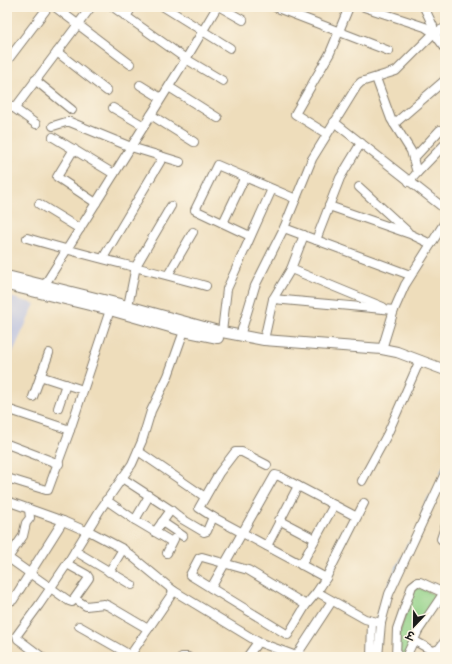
<svg xmlns="http://www.w3.org/2000/svg" width="452" height="664" font-family="Caveat,'Playpen Sans Deva',sans-serif">
<style>
.industrial{fill:#bdc3de}
.green{fill:#92d288;stroke:#577752}
.lines{fill:none;stroke-linecap:round;stroke-linejoin:round}
.stream{stroke:#7db3ec;stroke-width:1.5}
.minor-casing{stroke:#857c6c;stroke-width:10}
.major-casing{stroke:#857c6c;stroke-width:12}
.minor{stroke:#fff;stroke-width:8}
.major{stroke:#fff;stroke-width:10}
</style>
<rect width="100%" height="100%" fill="#fcf5e5"/>
<filter id="ink" filterUnits="userSpaceOnUse"><feTurbulence type="fractalNoise" baseFrequency=".025" numOctaves="2"/><feDisplacementMap in="SourceGraphic" scale="8" xChannelSelector="R" yChannelSelector="G"/><feConvolveMatrix kernelMatrix="1 2 1 2 8 2 1 2 1" color-interpolation-filters="sRGB"/></filter>
<filter id="wash" filterUnits="userSpaceOnUse"><feTurbulence type="fractalNoise" baseFrequency=".012" numOctaves="4" result="noise"/><feDisplacementMap in="SourceGraphic" scale="16" xChannelSelector="R" yChannelSelector="G"/><feGaussianBlur stdDeviation="0.9" result="paint"/><feColorMatrix in="noise" values="0 0 0 0 0 0 0 0 0 0 0 0 0 0 0 0 0 1.4 0 .05"/><feComposite in="paint" operator="in"/></filter>
<g filter="url(#wash)">
<rect width="100%" height="100%" fill="#edb"/>
<path class="industrial" d="M7 296 35 304 7 365Z"/>
<path class="green" d="M415 586 438 596 404 657H398L400 631Z"/>
<g class="lines">
<g class="stream">
<path d="M441 472 445 464"/>
<path d="M422 512 429 497"/>
<path d="M405 549 409 542"/>
<path d="M386 592 402 556"/>
<path d="M378 619 383 601"/>
</g>
</g>
</g>
<g filter="url(#ink)">
<g class="lines">
<g class="minor-casing">
<g id="minor">
<path d="M55 7 130 64"/>
<path d="M113 7 186 59 223 81"/>
<path d="M164 7 230 48"/>
<path d="M220 7 243 20"/>
<path d="M275 7 389 51"/>
<path d="M364 7 425 27 434 33 445 48"/>
<path d="M424 7 433 26 434 33"/>
<path d="M126 17 132 7"/>
<path d="M57 52 107 91"/>
<path d="M7 61 48 7"/>
<path d="M376 78 391 119 411 151 417 173 409 182"/>
<path d="M35 80 72 110"/>
<path d="M140 85 161 98"/>
<path d="M169 87 218 118"/>
<path d="M7 103 36 124"/>
<path d="M15 108 91 7"/>
<path d="M113 108 144 126"/>
<path d="M151 115 194 142"/>
<path d="M334 122 445 209"/>
<path d="M394 124 445 80"/>
<path d="M53 126 66 122H70L131 147 180 162"/>
<path d="M327 134 295 114 330 53 349 7"/>
<path d="M53 137 114 174"/>
<path d="M74 149 57 177 96 203"/>
<path d="M413 159 440 130"/>
<path d="M417 173 445 144"/>
<path d="M359 187 407 231"/>
<path d="M39 204 80 229"/>
<path d="M329 206 410 234 431 244"/>
<path d="M223 223 245 177"/>
<path d="M284 228 410 275"/>
<path d="M250 236 195 210 217 165 296 199"/>
<path d="M27 238C86 256 146 269 206 286"/>
<path d="M316 240 340 178 361 143"/>
<path d="M103 258 163 157"/>
<path d="M291 269 383 307"/>
<path d="M168 275 193 232"/>
<path d="M44 286 186 59 217 7"/>
<path d="M273 299 394 310"/>
<path d="M128 306 136 266 171 206"/>
<path d="M222 332 227 289 272 189"/>
<path d="M240 336 255 286 284 228 312 159 357 86 361 82 396 71 434 33 445 28"/>
<path d="M264 340 273 299 291 269 304 235"/>
<path d="M382 349 394 310 405 285 445 222"/>
<path d="M40 376 83 390"/>
<path d="M33 397 49 353"/>
<path d="M58 408 66 384"/>
<path d="M7 409 70 430 110 310"/>
<path d="M7 444 59 464"/>
<path d="M138 451 205 497"/>
<path d="M267 465 242 452H235L219 473 199 508 213 517 326 578"/>
<path d="M7 478 46 490H48L70 430"/>
<path d="M122 478 171 510 182 519 204 532 207 531 213 517"/>
<path d="M362 481 387 435 420 360"/>
<path d="M106 500 135 520 172 542"/>
<path d="M7 501 63 521 86 531"/>
<path d="M357 517 279 476 275 475 211 588 288 635 306 605 317 592 326 578 364 503"/>
<path d="M135 520 149 496"/>
<path d="M279 520 315 539"/>
<path d="M162 522 183 536"/>
<path d="M445 527 441 539 445 543"/>
<path d="M87 530 123 549 174 591 258 642 299 657"/>
<path d="M155 532 171 510"/>
<path d="M267 546 298 486"/>
<path d="M75 551 132 585"/>
<path d="M167 553 174 539"/>
<path d="M7 557 69 601 72 602 89 578 87 575 67 564"/>
<path d="M8 558 23 536 26 523 30 518 29 509"/>
<path d="M301 565 334 505"/>
<path d="M109 572 123 549"/>
<path d="M211 588 190 575 199 558 202 557 248 570 306 605"/>
<path d="M317 592 365 619 381 623"/>
<path d="M75 599 86 606 104 604 109 606 148 629"/>
<path d="M7 600 10 601 13 600 63 521"/>
<path d="M79 626 130 655"/>
<path d="M413 640 433 651 439 649 445 641"/>
<path d="M296 656 332 601"/>
<path d="M42 657 18 639 17 635 39 605 67 564 100 510 132 464 142 441 151 411 168 376 184 331"/>
<path d="M129 657 174 591"/>
<path d="M182 657H188"/>
<path d="M247 657 258 642"/>
<path d="M371 657 372 621"/>
<path d="M378 657 381 623 389 594 445 473"/>
<path d="M396 657 397 629 412 586 417 582H420L444 593"/>
<path d="M406 657 418 631 445 591"/>
</g>
</g>
<g class="major-casing">
<g id="major">
<path d="M7 276 128 306 222 332 264 340 382 349 397 352 445 370"/>
<path d="M7 285 110 310 184 331 218 338"/>
</g>
</g>
<use href="#minor" class="minor"/>
<use href="#major" class="major"/>
</g>
</g>
<rect width="452" height="664" fill="none" stroke="#fcf5e5" stroke-width="24"/>
<g transform="translate(414 626) rotate(202)" stroke="#fcf5e5" stroke-width="3" paint-order="stroke">
<path d="M0-3L7 15L0 10L-7 15Z" fill="#1c1c1c"/>
<text y="-6" font-size="11" font-weight="bold" text-anchor="middle" fill="#1c1c1c">उ</text>
</g>
</svg>
